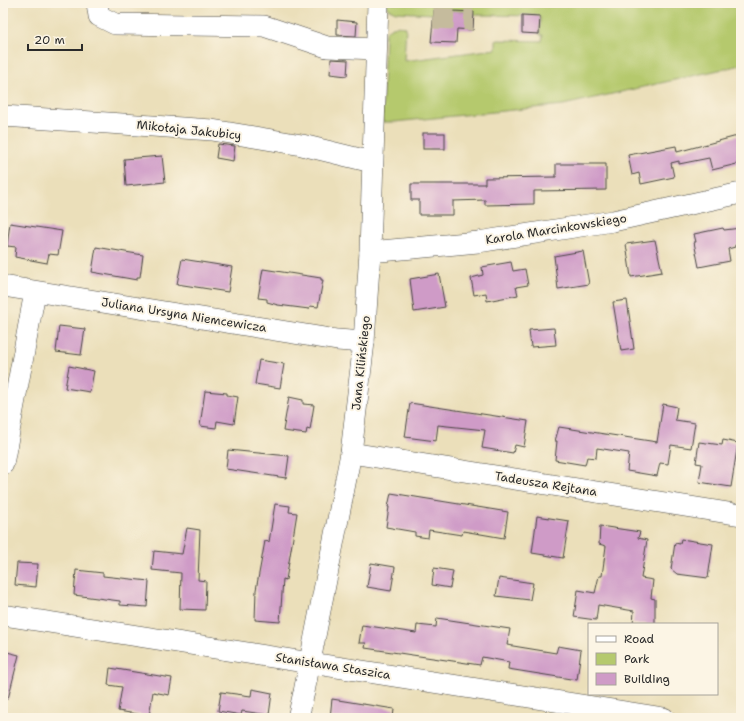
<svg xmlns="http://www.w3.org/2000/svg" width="744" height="721" font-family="'Shantell Sans',sans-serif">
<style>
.green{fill:#b5c96d;stroke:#707a4c}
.building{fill:#cf9bc7}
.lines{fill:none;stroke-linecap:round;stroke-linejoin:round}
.minor-tunnel{stroke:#c5bb9d;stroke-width:21;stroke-dasharray:21 10;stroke-linecap:butt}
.minor-casing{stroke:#484640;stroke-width:22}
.minor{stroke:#fff;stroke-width:21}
.labels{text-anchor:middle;stroke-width:4;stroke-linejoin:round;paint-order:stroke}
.street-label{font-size:12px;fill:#2b2b2b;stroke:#fcf5e5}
</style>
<rect width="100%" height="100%" fill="#fcf5e5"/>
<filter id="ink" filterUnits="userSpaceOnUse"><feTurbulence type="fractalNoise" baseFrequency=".025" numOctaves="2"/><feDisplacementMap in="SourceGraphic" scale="8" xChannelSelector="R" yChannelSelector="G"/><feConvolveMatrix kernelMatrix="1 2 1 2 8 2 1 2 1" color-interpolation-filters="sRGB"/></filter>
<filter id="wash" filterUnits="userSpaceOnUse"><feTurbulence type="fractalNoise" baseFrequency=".012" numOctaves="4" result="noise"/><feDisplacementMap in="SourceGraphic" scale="16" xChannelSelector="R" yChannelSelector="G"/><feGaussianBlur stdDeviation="0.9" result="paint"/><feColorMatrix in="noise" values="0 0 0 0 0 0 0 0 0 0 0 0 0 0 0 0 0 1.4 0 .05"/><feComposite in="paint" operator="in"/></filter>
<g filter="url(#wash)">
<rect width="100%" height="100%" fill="#ebdfba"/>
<path class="green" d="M386 3H741V65L563 105 394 122H382L385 33C391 25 397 26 406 27L404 61 496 49V41L498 40 542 41 543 35H540V16L474 15V12L434 10 433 14 396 12 389 9Z"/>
<g id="blocks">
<g class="building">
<path d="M434 10 474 12 473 30 457 29 456 43 431 42Z"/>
<path d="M522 15 540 16 539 34 522 33Z"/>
<path d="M337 20 357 22 356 36 337 35Z"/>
<path d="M331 59 348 60 347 76 330 74Z"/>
<rect x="423" y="133" width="22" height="16"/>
<path d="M741 135V163L712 170 709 158 679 164V161L671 163 674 177 641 184 639 173 632 175 628 155 676 146 677 152Z"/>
<path d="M218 144 235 146 233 161 216 158Z"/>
<path d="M162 156 165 182 126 186 124 159Z"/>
<path d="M556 164H606V190L534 191V204L485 205V200L453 201V215H419V200H411V184H485V178L556 177Z"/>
<path d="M10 223 62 231 58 255 49 254 47 263 15 257 16 247 7 246Z"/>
<path d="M723 228 724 230 741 228V244L735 245V247L728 249 730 261 699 267 694 242H696L694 234Z"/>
<path d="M655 240 662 272 631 277 626 244Z"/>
<path d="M96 247 143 255 140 277H137V280L92 272Z"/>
<path d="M583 251 589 284 558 289 554 256Z"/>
<path d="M182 259 232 267 228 292 177 284Z"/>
<path d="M511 262 513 271 525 269 528 285 516 287 518 295 487 301 486 293 474 295 471 278 483 275 482 267Z"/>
<path d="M263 269 321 278V280H323L318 307 310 306 309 309 278 305 267 302V299L258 298Z"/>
<path d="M439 274 445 307 414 312 410 279Z"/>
<path d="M627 300 634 349 621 351 613 302Z"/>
<path d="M59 326 85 329 81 355 56 352Z"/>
<path d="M554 328 556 345 531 347 529 330Z"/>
<path d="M259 360 284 364 280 388 255 384Z"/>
<path d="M69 366 94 371 90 392 65 388Z"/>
<path d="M205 391 227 393V395L238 397 234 424 217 421 216 428 200 426Z"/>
<path d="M289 397 303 400V404L314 405 310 430 307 429 306 434 283 431Z"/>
<path d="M410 403 528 421 524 447 515 445 513 453 482 448 485 430 438 425 436 441 405 437Z"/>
<path d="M663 404 677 407 675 420 695 423 691 448 671 445 668 464 660 463 657 476 627 471 629 453 597 448 596 458 587 457 585 465 555 460 557 441H555L559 427 657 442Z"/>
<path d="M723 440 738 443 731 487 699 482 702 464 696 463 699 442 722 445Z"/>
<path d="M228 450 289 456 286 478 226 469Z"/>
<path d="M391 493 508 512 504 538 463 531 462 535 429 530 428 538 415 536V532L386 527 389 507H388Z"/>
<path d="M275 504 290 506 289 512 297 513 286 580 283 579 280 622 255 620 256 590 265 541 269 542Z"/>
<path d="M537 516 569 521 563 558 532 553Z"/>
<path d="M600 526 640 532 638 538 647 540 641 578 653 580 651 598 655 599V624H633L634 611 598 605 596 620 574 617 578 590 595 593 599 576H602L606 546 599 544Z"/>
<path d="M187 528 200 530 198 580 206 581 205 610 180 609 181 573 152 570 154 551 182 554Z"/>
<path d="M681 539 713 544 708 578 677 574 671 569 675 543 680 544Z"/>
<path d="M17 563 38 564 36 587 15 585Z"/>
<path d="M371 563 395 567 391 591 367 587Z"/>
<path d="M434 568 453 571 450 588 432 585Z"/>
<path d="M76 570 103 573V576L149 581 147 607 120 605V601L74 595Z"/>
<path d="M499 578 533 583 530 600 496 596Z"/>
<path d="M437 618 510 629 507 645 556 653 558 646 581 650 577 680 508 669 509 662 482 657 480 665 365 648 366 643H359L362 625 416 633 417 625 436 627Z"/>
<path d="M3 651 19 655 8 699 3 698Z"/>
<path d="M110 668 172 678 169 695 153 692 149 716 118 711 122 687 108 685Z"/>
<path d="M252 689 272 693 269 715 242 711 241 715 218 711 221 692 251 696Z"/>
<path d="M332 699 394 709 393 718H330Z"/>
</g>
</g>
</g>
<g filter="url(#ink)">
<use href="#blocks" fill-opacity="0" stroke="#484640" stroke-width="1"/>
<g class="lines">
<path class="minor-tunnel" d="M433 18 473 20"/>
<g class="minor-casing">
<g id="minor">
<path d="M97 3 99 16 115 24 264 26 327 47 376 49"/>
<path d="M3 116 212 130 302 145 372 162"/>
<path d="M370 252 478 242 613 221 741 193"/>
<path d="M3 286 337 340 364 342"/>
<path d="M351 453 741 515"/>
<path d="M3 464 35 292"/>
<path d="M3 615 664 718"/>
<path d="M298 718 304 692 351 453 364 342 370 252 378 3"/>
</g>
</g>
<use href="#minor" class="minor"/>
</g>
</g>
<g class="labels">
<g class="street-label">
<text transform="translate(189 130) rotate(6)" y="4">Mikołaja Jakubicy</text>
<text transform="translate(556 229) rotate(-9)" y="4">Karola Marcinkowskiego</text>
<text transform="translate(184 315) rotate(9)" y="4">Juliana Ursyna Niemcewicza</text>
<text transform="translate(361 363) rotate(-84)" y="4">Jana Kilińskiego</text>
<text transform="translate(546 484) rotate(9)" y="4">Tadeusza Rejtana</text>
<text transform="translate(333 666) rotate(9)" y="4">Stanisława Staszica</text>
</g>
</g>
<rect width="744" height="721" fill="none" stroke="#fcf5e5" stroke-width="16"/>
<rect x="588" y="623" width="130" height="72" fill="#fcf5e5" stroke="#a8a49b"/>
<rect x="596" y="636" width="20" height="6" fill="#ffffff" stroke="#a8a49b"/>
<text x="624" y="643" font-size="12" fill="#2b2b2b">Road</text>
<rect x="596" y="653" width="20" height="12" fill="#b5c96d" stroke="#a8a49b"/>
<text x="624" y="663" font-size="12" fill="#2b2b2b">Park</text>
<rect x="596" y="673" width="20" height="12" fill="#cf9bc7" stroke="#a8a49b"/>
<text x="624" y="683" font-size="12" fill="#2b2b2b">Building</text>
<path d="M28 44v6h54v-6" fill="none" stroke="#2b2b2b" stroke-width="2"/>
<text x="34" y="44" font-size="12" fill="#2b2b2b" stroke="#fcf5e5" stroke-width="3" paint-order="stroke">20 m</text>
</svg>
